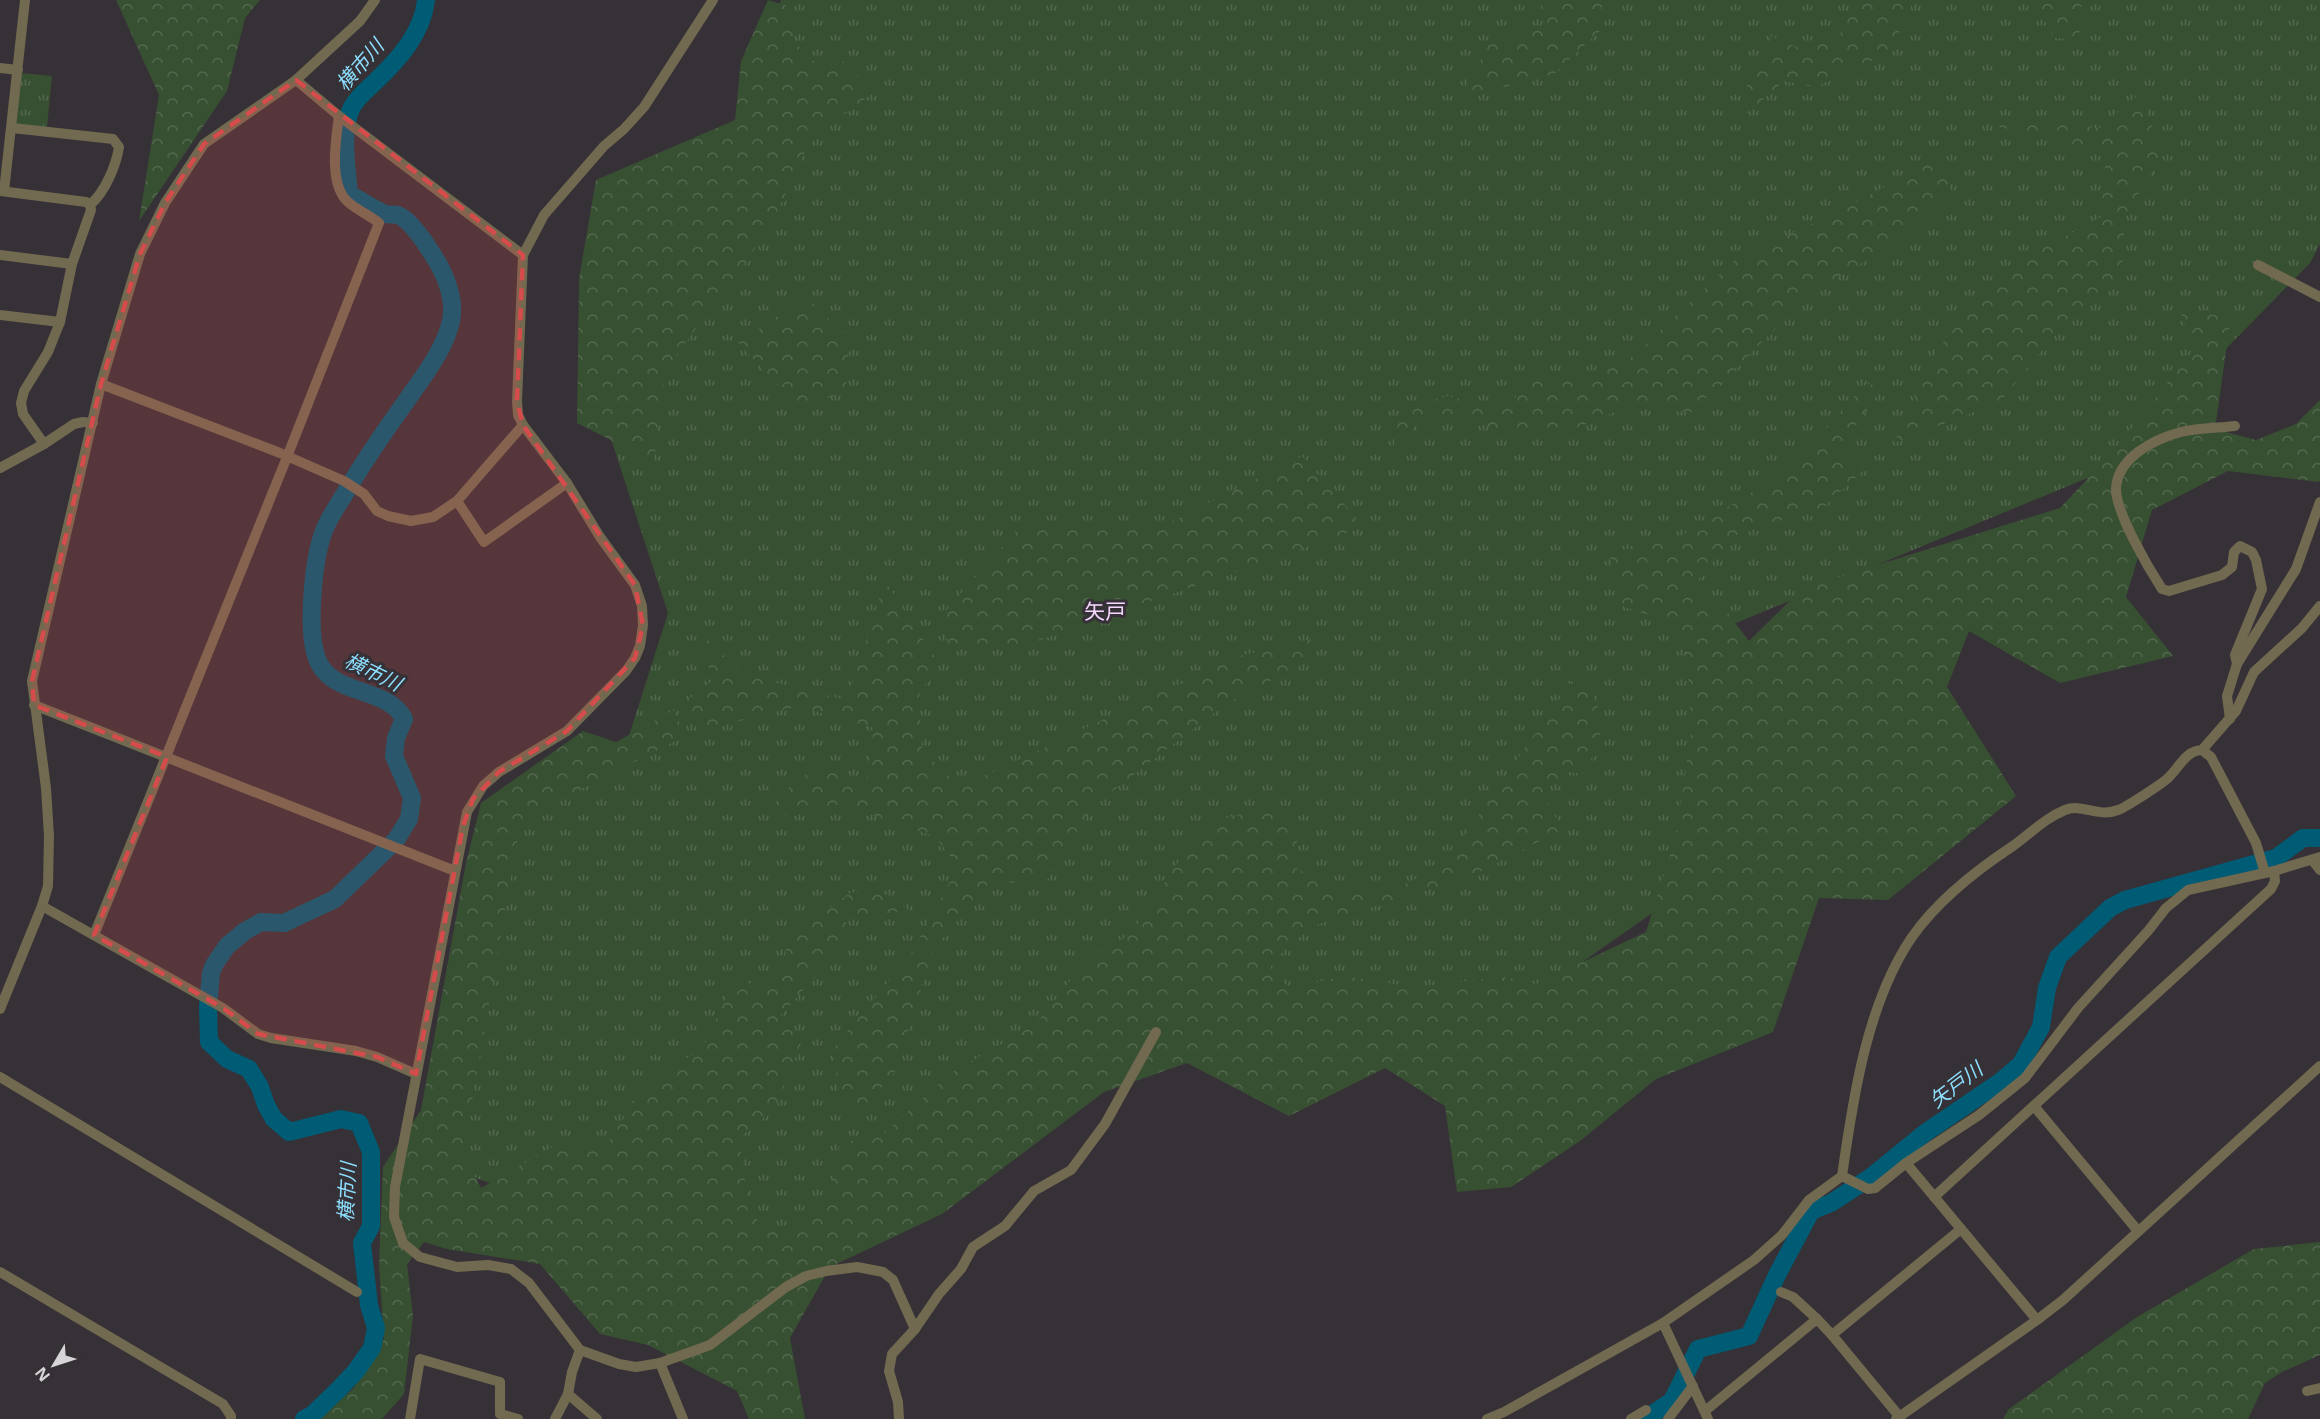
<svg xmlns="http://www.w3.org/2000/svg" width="2320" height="1419" font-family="'Noto Sans','Noto Sans JP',sans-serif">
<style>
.grass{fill:url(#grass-tufts)}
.forest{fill:url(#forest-crowns)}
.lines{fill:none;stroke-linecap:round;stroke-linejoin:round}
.river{stroke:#005b75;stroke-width:18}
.minor{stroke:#716950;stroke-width:10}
.marked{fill:#d64b4b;fill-opacity:0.2;stroke:#d64b4b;stroke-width:4.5;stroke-dasharray:12 8;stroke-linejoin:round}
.labels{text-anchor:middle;stroke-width:6;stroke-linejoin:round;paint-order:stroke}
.water-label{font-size:20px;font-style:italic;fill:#8ddfff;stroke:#363136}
.quarter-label{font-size:21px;fill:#f3d7fe;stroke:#363136}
</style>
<defs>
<pattern id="grass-tufts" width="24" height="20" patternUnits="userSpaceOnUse" patternTransform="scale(1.5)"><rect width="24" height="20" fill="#385032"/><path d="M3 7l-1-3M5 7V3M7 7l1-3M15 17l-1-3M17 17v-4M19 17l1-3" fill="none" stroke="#54684f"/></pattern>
<pattern id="forest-crowns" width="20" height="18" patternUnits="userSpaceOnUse" patternTransform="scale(1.5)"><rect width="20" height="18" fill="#385032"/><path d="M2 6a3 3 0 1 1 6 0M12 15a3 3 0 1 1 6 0" fill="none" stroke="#54684f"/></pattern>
</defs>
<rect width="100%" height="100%" fill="#363136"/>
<g class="grass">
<path d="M781 0H2320V244L2310 263 2107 470 1719 630 1695 883 1494 1024 1253 1004 741 1271 450 1169 513 814 622 758 668 613 609 433 725 211Z"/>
<path d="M20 73 52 76 47 127 15 124Z"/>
</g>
<g class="forest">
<path d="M116 0H260L245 18 227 91 139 221 159 95Z"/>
<path d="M768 0 788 6 796 44 822 69 849 60 870 95 848 112 817 127 769 229 665 371 654 462 577 423 579 279 596 180 735 120 741 61Z"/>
<path d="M1540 0H1602V29L1554 74 1459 99 1490 43 1544 25Z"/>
<path d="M1857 0H1908L1911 7 1889 53 1815 87 1784 81 1747 113V77L1771 54V36L1801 49 1840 34Z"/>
<path d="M2034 0H2092L2074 11 2085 22 2075 40 2054 38Z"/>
<path d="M2139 94 2163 154 2124 216V246L2121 275 2063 324 2000 402 1894 443 1929 365 1946 338 2001 271 2101 217 2106 153 1996 126 2041 121 2099 128Z"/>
<path d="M1937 157 1952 192 1898 241 1809 295 1691 413 1637 403 1559 435 1495 428 1447 415 1421 419 1392 454 1400 410 1447 396 1503 409 1533 380 1576 379 1632 357 1736 259 1850 206Z"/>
<path d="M806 297 850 339 845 392 800 408 738 343Z"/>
<path d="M2181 313 2231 316 2215 429 2256 440 2296 424 2320 400V480L2319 482 2228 471 2152 510 2126 597 2173 656 2060 683 1969 631 1947 687 2016 796 1888 900 1819 898 1773 1032 1656 1079 1580 1141 1511 1187 1457 1192 1445 1106 1385 1068 1289 1116 1187 1063 1104 1092 942 1214 830 1267 790 1338 805 1419H749L737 1391 648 1345 600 1334 540 1264 447 1249 424 1242 407 1264 413 1316 404 1394 382 1419H315L353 1389 384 1339 379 1265 383 1167 421 1110 466 863 481 803 583 731 616 742 674 710 685 736 521 820 463 1153 481 1188 552 1147 608 1142 647 1082 702 1049 739 970 758 995 784 966 787 940 850 893 876 888 909 910 847 919 840 949 779 1017 803 1038 776 1107 739 1138 749 1208 763 1228 797 1227 830 1197 840 1143 882 1135 951 1073 1036 1024 1085 961 1131 934 1203 824 1264 808 1299 823 1294 867 1333 888 1394 889 1444 865 1582 666 1604 724 1586 774 1569 772 1544 790 1550 811 1565 828 1471 876 1312 926 1268 965 1289 988 1345 976 1413 987 1504 977 1536 984 1646 932 1677 832 1691 733 1687 655 1666 621 1622 606 1609 552 1672 541 1772 480 1811 443 1868 382 1880 391 1839 450 1865 469 1824 507 1736 535 1684 596 1722 606 1749 641 1803 588 2060 508 2112 453 2194 349Z"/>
<path d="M1302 456 1364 527 1023 646 949 648 942 615 1025 521 1161 527Z"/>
<path d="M885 581 938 662 919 696 922 751 961 787 1235 657 1311 639 1301 665 1227 703 1093 806 1048 879 987 885 934 949 894 1073 866 1106 841 1108 833 1049 911 954 958 867 936 837 841 804 778 816 782 793 816 767 866 783 874 728 798 706 697 732 689 699 713 680 694 626 743 675 847 700Z"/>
<path d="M2320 1242V1355L2282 1372 2265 1383 2248 1419H2003L2009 1409 2137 1317 2254 1249Z"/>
</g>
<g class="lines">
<g class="river">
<path d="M304 1419 312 1415 338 1390 356 1371 372 1348 376 1328 369 1305 362 1243 371 1226V1152L359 1123 341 1119 289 1132 274 1119 266 1105 260 1087 249 1069 227 1059 209 1042 208 1007 211 973 214 965 227 946 245 931 261 922 284 923 335 899 396 840 409 819 412 798 394 756 396 738 404 719C387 685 329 698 316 656 307 627 313 554 326 526 331 515 338 505 344 495 364 461 384 432 407 400 423 377 445 349 451 321 456 298 444 271 431 252 425 242 410 220 398 215 394 214 389 215 385 214 373 209 361 200 349 194 347 170 340 129 352 107 357 97 369 88 377 80 399 59 423 32 426 0"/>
<path d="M1645 1419 1672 1401 1698 1349 1749 1336 1777 1275 1811 1211 1831 1203 1871 1177 1925 1133 2000 1082 2021 1064 2041 1027 2047 988 2058 957 2110 908 2125 900 2276 858 2303 838H2320"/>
</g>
<g class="minor">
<path d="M713 0 644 107 624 129 604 146 544 215 523 255 517 401 518 415 523 425 567 483 600 537 635 585 642 606 643 625 640 646 635 658 626 671 567 731 499 772 483 786 467 812 395 1187 394 1217 403 1243 420 1257 457 1267 488 1265 511 1269 529 1283 580 1350 619 1364 636 1367 660 1363 710 1345 786 1287 806 1276 826 1271 857 1267 883 1272 893 1280 915 1329"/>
<path d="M0 68 18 70"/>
<path d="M296 80 339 116 523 255"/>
<path d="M12 128 113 139 119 147C116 166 105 192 90 205L91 210 72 264 60 322 48 352 24 391 21 403 23 414 44 444"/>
<path d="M0 191 86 202 90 205"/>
<path d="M4 191 25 0"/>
<path d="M0 255 72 264"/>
<path d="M2258 265 2320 297"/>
<path d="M0 315 60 322"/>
<path d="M101 384 280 453 344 481 364 494 377 511 388 516 411 521 433 517 457 501 523 425"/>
<path d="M0 468 44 444 74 424 83 422 93 423"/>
<path d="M457 501 484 542 567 483"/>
<path d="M2237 664 2296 569 2320 502"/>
<path d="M34 705 455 871"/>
<path d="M2230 719 2227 696 2237 664 2235 655 2262 589 2256 560 2252 552 2240 546 2234 552 2232 567 2222 575 2169 591 2162 589C2149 569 2116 513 2116 489 2117 458 2154 439 2181 432 2198 428 2218 428 2235 426"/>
<path d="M2202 750 2211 757 2256 843 2265 873"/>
<path d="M2312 860 2320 870"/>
<path d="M42 906 223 1008 258 1034 271 1038 356 1051 377 1057 416 1074"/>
<path d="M94 935 287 457 379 223C369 215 357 210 348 202 328 184 336 139 339 116"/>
<path d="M0 1009 42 906 48 886 49 836 46 788 32 681 101 384 140 254 165 203 204 144 296 80 360 21 375 0"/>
<path d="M0 1077 357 1292"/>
<path d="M2034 1106 2138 1231"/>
<path d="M1906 1163 2037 1320"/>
<path d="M1842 1176 1868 1189 1875 1188 1906 1163 1979 1115 2025 1078 2078 1008 2148 931 2166 908 2188 890 2274 871 2320 857"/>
<path d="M1934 1197 2271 889 2275 881 2274 871"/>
<path d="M0 1272 223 1404 231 1416V1419"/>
<path d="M1817 1319 1832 1335 1961 1229"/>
<path d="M1663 1323 1708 1419"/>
<path d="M1832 1335 1899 1416"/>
<path d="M660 1363 683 1419"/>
<path d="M2307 1391 2320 1388"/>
<path d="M568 1394 597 1419"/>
<path d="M1705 1411 1817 1319 1793 1297 1781 1292"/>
<path d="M410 1419 420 1359 500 1382V1414L518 1419"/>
<path d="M555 1419 568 1394 572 1372 580 1350"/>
<path d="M899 1419 898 1402 889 1371 892 1354 915 1329 939 1294 961 1269 973 1247 1005 1226 1034 1191 1071 1170 1105 1124 1156 1032"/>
<path d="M1487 1419 1504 1412 1663 1323 1754 1260 1782 1235 1809 1200 1842 1176C1853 1098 1867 1003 1912 937 1938 900 1975 871 2013 846 2030 834 2045 818 2065 810 2082 803 2098 818 2118 810 2125 808 2163 783 2168 778 2179 768 2186 750 2202 750L2236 711 2254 672 2302 628 2320 606"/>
<path d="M1631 1419 1646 1410"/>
<path d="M1668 1419 1693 1386"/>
<path d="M1896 1419 2037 1320 2063 1300 2320 1066"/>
</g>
</g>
<path class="marked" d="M296 80 523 255 517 401 523 425 635 585 643 625 635 658 567 731 499 772 473 799 463 826 416 1074 377 1057 258 1034 223 1008 94 935 167 757 34 705 32 681 101 384 140 254 165 203 204 144Z"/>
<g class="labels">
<g class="water-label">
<text transform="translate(360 65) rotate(-49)" y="7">横市川</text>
<text transform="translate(373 672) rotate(26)" y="7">横市川</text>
<text transform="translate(1956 1085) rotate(-37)" y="7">矢戸川</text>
<text transform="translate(347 1192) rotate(-87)" y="7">横市川</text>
</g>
<g class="quarter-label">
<text x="1105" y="619">矢戸</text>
</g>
</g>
<g transform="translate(54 1365) rotate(231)" stroke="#363136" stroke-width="4.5" paint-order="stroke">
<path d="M0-4.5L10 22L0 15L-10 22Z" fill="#d8d5d8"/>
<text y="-9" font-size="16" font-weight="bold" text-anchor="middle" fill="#d8d5d8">N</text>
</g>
</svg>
